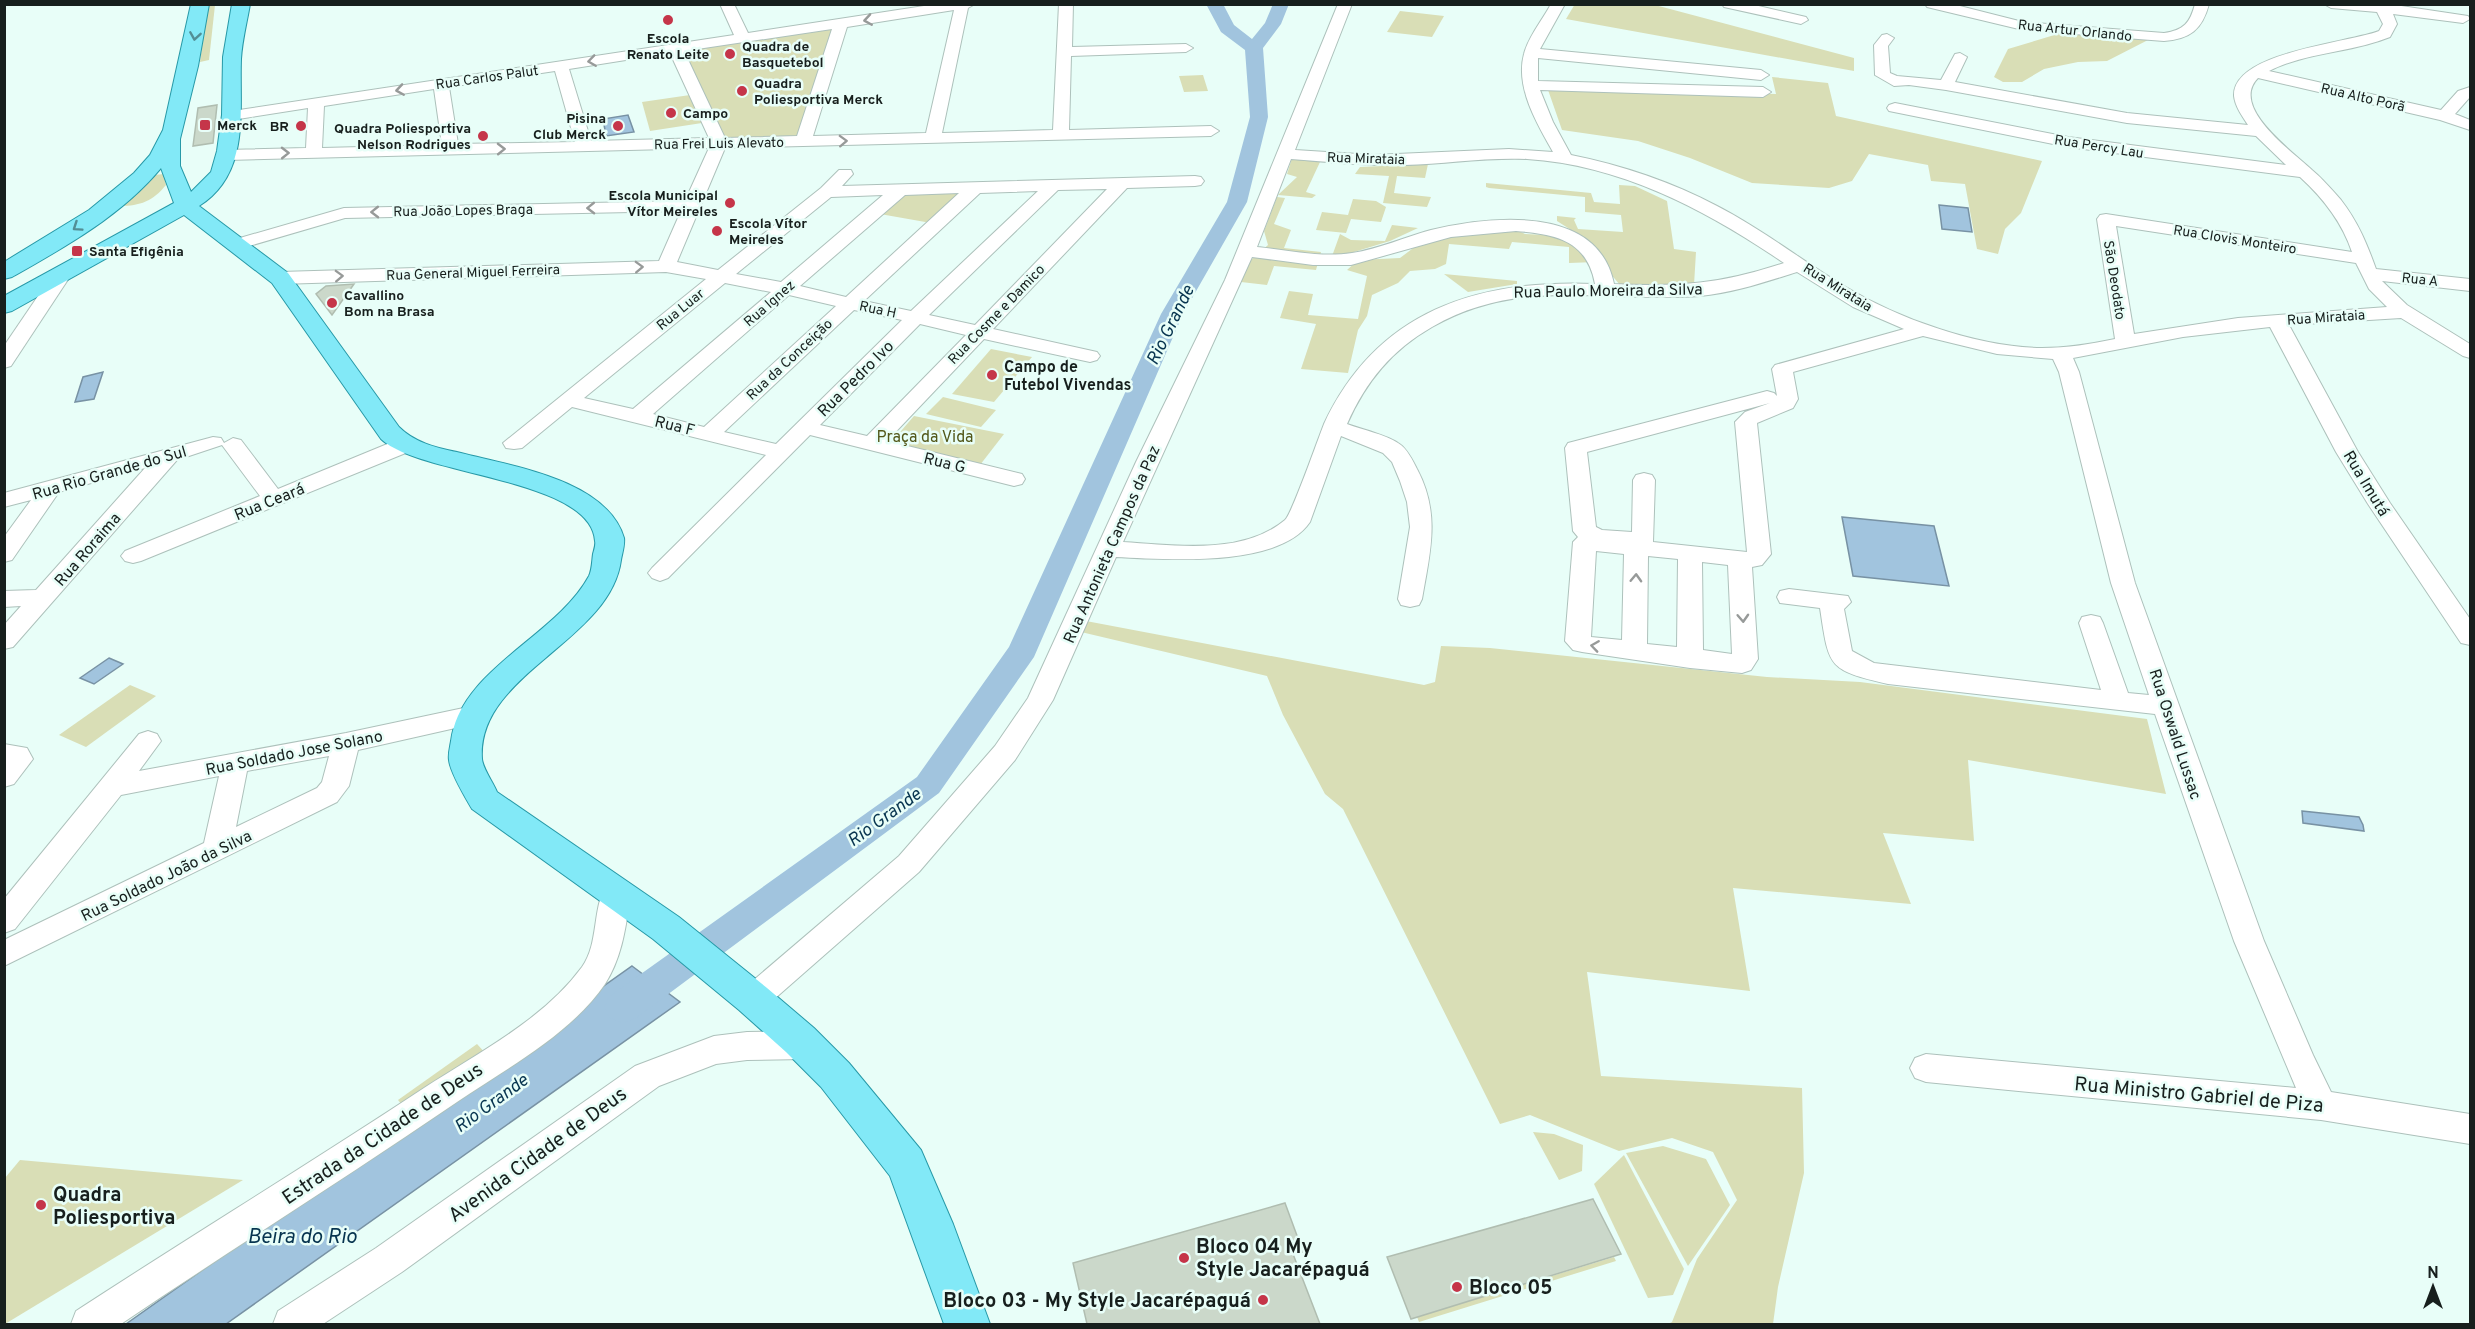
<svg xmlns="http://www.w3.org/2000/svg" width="2475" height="1329" font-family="Overpass,sans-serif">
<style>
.green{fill:#d9deb6}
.water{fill:#a1c4de;stroke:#7892a4;stroke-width:1.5}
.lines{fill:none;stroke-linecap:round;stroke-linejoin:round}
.river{fill:#a1c4de;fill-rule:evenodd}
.building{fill:#cbd8ca;stroke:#b0bdb0;stroke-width:1.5}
.minor-casing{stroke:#adc1bb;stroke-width:2}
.major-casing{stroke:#2799a7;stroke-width:2}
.minor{fill:#fff;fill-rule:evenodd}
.major{fill:#82e9f7;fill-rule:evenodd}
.oneway{stroke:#979a99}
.oneway2{stroke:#528e95}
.poi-dot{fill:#c53549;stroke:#e8fef8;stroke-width:2}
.labels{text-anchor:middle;stroke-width:5;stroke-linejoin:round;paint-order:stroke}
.far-street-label{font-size:14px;fill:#171f1d;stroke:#e8fef8}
.far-poi-label{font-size:14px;font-weight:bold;fill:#171f1d;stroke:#e8fef8;text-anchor:start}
.street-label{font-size:16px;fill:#171f1d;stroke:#e8fef8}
.poi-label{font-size:16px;font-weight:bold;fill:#171f1d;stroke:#e8fef8;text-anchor:start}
.park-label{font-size:16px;fill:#525719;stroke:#e8fef8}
.water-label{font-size:18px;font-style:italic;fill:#07344f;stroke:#e8fef8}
.near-street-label{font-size:20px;fill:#171f1d;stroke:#e8fef8}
.near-poi-label{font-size:20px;font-weight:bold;fill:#171f1d;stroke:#e8fef8;text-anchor:start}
.near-water-label{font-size:21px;font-style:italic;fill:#07344f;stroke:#e8fef8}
</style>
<rect width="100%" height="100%" fill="#e8fef8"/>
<g class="green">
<path d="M1575 4 1655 5 1854 58V71L1566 19Z"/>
<path d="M207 5H215L209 60 200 62Z"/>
<path d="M1400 11 1444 16 1432 37 1387 32Z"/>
<path d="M835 25 796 138 715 141 676 49Z"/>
<path d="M2061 33 2148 40 2107 61 2078 62 2044 69 2022 82H2003L1994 77 2008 49Z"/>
<path d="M1203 75 1208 91 1184 92 1179 76Z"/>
<path d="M1772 77 1828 83 1836 116 2042 161 2021 213 2005 229 1998 254 1977 249 1965 184 1931 181 1928 165 1869 154 1852 181 1829 188 1752 183 1690 158 1638 141 1562 130 1547 87 1776 94Z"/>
<path d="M690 95 702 123 650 131 642 102Z"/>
<path d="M1292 158 1320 162 1306 192 1316 195 1312 198 1278 195 1297 177 1287 174Z"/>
<path d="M1428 164 1425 178 1397 176 1394 193 1431 197 1427 207 1383 203 1389 176 1355 174 1360 167Z"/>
<path d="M164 174 166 185C153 201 140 206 120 206L154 175Z"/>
<path d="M1486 183 1591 193 1594 202 1620 204 1619 185 1635 186 1667 201 1674 249 1696 252 1694 285H1620L1609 272 1590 242 1557 221V216L1576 218 1574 220 1578 229 1623 232 1621 215 1585 212V197L1489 188 1486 187Z"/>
<path d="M959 193 961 194 931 223 880 214 904 195Z"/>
<path d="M1277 197 1285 198 1274 224 1291 230 1284 248 1321 252 1316 270 1274 266 1267 285 1241 282 1251 260 1268 245 1264 231Z"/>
<path d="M1353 199 1376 201 1386 207 1381 222 1351 219 1346 233 1316 230 1322 212 1348 215Z"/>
<path d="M1392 225 1418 228 1390 241 1331 259 1340 234 1351 240 1385 241Z"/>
<path d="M1515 229 1525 234 1566 236 1596 262 1569 263V247L1512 242 1509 249 1449 244 1446 264 1435 269 1410 271 1398 283 1372 295 1367 316 1358 330 1348 373 1301 369 1316 324 1280 318 1289 291 1313 294 1308 315 1358 319 1367 276 1347 270 1358 260 1400 258 1420 243 1443 235Z"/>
<path d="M1444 274 1517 281V284L1468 292Z"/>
<path d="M991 349 1032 357 994 402 952 394Z"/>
<path d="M943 397 996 410 981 427 926 414Z"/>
<path d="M914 416 1004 434 980 465 888 446Z"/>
<path d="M1086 621 1424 685 1435 682 1441 646 1490 648 1767 677 1860 682 2147 719 2166 794 1968 760 1974 841 1883 833 1911 904 1733 888 1750 991 1587 972 1601 1076 1802 1088 1804 1173 1778 1287 1773 1324H1668L1672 1322 1697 1259 1737 1200 1713 1152 1672 1138 1619 1151 1530 1115 1500 1124 1343 809 1325 794 1283 715 1267 676 1081 632Z"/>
<path d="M130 685 156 696 86 747 59 735Z"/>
<path d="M477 1044 487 1055 407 1111 398 1100Z"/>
<path d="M1533 1132 1554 1134 1583 1145 1582 1171 1559 1180Z"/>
<path d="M1663 1146 1706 1159 1730 1205 1688 1266 1626 1153Z"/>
<path d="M1624 1155 1684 1269 1673 1295 1648 1298 1594 1184Z"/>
<path d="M20 1160 243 1180 5 1324V1178Z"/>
<path d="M1614 1257 1616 1261 1419 1322 1417 1317Z"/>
</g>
<g class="water">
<path d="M628 115 634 132 606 136 603 119Z"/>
<path d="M1939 205 1968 208 1972 232 1942 229Z"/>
<path d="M103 372 94 399 75 402 83 377Z"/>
<path d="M1842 517 1934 526 1949 586 1853 576Z"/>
<path d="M109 658 123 664 94 684 80 678Z"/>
<path d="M2302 811 2359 817 2363 825 2364 831 2303 823Z"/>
<path d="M632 966 680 1002 226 1324H126Z"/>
</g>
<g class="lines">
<path class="river" d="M1206 4H1223L1234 25 1252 39 1265 23 1273 4H1289L1281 24 1263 48 1268 117 1247 202 1183 314 1034 657 939 793 636 1018 623 1023 610 1018 604 1007 610 996 917 777 1009 647 1161 314 1227 202 1250 117 1245 50 1221 32Z"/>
</g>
<g class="building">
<path d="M217 105 213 143 193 146 198 108Z"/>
<path d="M354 284 332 315 316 294 326 286Z"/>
<path d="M1593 1199 1621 1254 1411 1319 1387 1257Z"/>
<path d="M1285 1203 1303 1252 1293 1254 1320 1324H1087L1073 1263Z"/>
</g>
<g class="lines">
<g class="minor-casing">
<g id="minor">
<path d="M720 4H734L748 33 937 4H975L968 8 942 133 1053 130 1059 4H1073L1072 47 1186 44 1193 48 1186 52 1071 56 1069 130 1211 126 1219 131 1211 136 725 148 677 262 718 270 821 188 839 170H851L853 174 842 186 1195 176 1201 177 1204 181 1201 185 1195 186 1127 188 993 329 1097 352 1100 356 1097 360 1090 362 984 339 887 441 1022 474 1025 479 1022 484 1014 486 810 435 668 578 660 581 652 578 648 573 652 568 766 455 572 407 522 448 514 449 506 448 503 443 706 279 666 272 280 284 273 282 271 278 273 274 280 272 659 261 681 211 345 218 239 249 233 248 230 244 233 240 344 208 685 201 709 148 227 160 219 155 227 150 306 148 308 108 232 120 226 118 224 115 226 112 734 35ZM954 10 926 133 813 136 847 27ZM832 29 797 136 725 138 684 51ZM670 53 709 138 591 141 569 69ZM555 71 575 142 458 144 449 87ZM434 89 442 145 322 148 324 106ZM1107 189 975 325 929 315 1058 190ZM1038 191 911 311 864 301 980 193ZM959 193 846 297 800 286 905 195ZM883 195 781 282 736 274 831 197ZM725 283 771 292 633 409 584 398ZM789 295 836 306 704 427 653 414ZM854 310 902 320 776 444 724 432ZM920 324 966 335 867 436 820 425Z"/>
<path d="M1338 4H1352L1295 150 1374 155 1509 149 1553 152C1537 124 1515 87 1524 54 1528 37 1542 21 1551 4H1565L1540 49 1761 70 1769 75 1761 80 1538 58V81L1763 87 1771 92 1763 97 1540 90 1553 122 1571 155C1621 165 1672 182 1717 206 1762 229 1801 260 1844 286 1899 319 1977 347 2042 348 2067 348 2091 344 2115 339L2097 219 2100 215 2106 214 2352 252C2342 222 2323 198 2300 177L2068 147 1889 111 1887 108 1889 105 1895 103 2068 137 2286 165 2256 136 2127 123 1946 90 1909 85 1894 86 1875 75 1874 45 1882 35 1887 34 1894 38 1888 46 1890 73 1897 76 1941 80 1955 54 1960 53 1967 57 1955 82 2127 113 2248 125C2242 116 2235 106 2234 96 2232 52 2348 43 2379 31L2383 24 2377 12 2331 8 2324 4H2388L2468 16 2470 19 2463 23 2393 14 2397 24 2390 37C2351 53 2306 52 2269 71L2441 110 2458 91 2470 87V97L2455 114 2470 120V130L2440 120 2258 78C2229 107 2293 152 2312 170 2323 179 2332 190 2341 200 2358 222 2367 244 2376 269L2470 279V291L2382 281 2407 305 2470 344V358L2463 356 2401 318 2289 325 2358 452 2390 503 2470 619V645L2461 643 2368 504 2336 452 2270 327 2183 337 2073 358 2079 372 2135 583 2264 941 2313 1055 2331 1092 2470 1114V1144L2321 1120 1926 1082 1915 1078 1910 1068 1915 1058 1926 1054 2296 1088 2234 941 2155 714 1888 684C1827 670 1829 667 1820 608L1780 603 1777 597 1780 591 1789 589 1848 596 1851 602 1844 609 1852 651 1874 663 2101 690 2079 623 2082 617 2091 615 2100 617 2103 623 2128 693 2149 695 2111 583 2059 372 2053 359 1997 354 1923 336 1793 372 1798 399 1793 408 1757 423 1771 554 1762 565 1752 567 1758 659 1751 670 1742 673 1690 668 1582 652 1573 650 1565 641 1573 542 1578 537 1573 531 1565 448 1568 443 1767 391 1774 393 1777 396 1772 369 1775 365 1904 329 1853 307 1797 272C1765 282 1733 293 1700 296 1605 303 1520 276 1432 327 1392 350 1366 381 1347 424 1363 430 1384 434 1398 443 1407 448 1413 461 1417 469 1441 514 1430 552 1422 599L1419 605 1410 607 1401 605 1398 599 1410 527 1407 502 1400 481 1392 462 1383 453 1341 436 1310 522C1278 569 1165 559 1116 557L1053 700 1015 760 919 872 764 1008 753 1012 742 1008 737 999 742 990 899 856 995 746 1028 698 1136 462 1225 280ZM1291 159C1329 162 1366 166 1404 165 1445 164 1486 157 1527 159 1622 165 1708 211 1784 263 1721 284 1680 287 1614 284 1598 204 1491 216 1431 230 1405 237 1379 249 1352 253 1320 258 1288 250 1257 247ZM2116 226 2356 263 2369 289 2387 307 2238 318 2134 334ZM1516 231C1555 234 1587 240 1595 284 1477 279 1377 311 1324 424 1318 439 1292 514 1285 520 1242 556 1174 545 1123 542L1252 257 1313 265H1351L1451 237ZM1770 403 1745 412 1735 422 1747 552 1653 542 1655 480 1652 475 1644 473 1636 475 1633 480 1632 532 1602 530 1596 527 1587 452ZM1596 551 1624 554 1622 640 1591 637ZM1648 556 1678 559 1677 647 1647 644ZM1702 562 1728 565 1732 654 1703 650Z"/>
<path d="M1722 4H1750L1806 17 1808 20 1801 24 1724 7Z"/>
<path d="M1925 4H1952L2023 22 2164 33C2184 30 2190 23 2195 4H2209C2202 30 2190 39 2164 41L2023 30 1927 7Z"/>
<path d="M62 269 69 271 71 275 11 366 4 368V346L55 271Z"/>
<path d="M213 437 221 438 224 443 233 438 241 440 278 489 397 440 405 438 413 440 416 445 413 450 141 561 133 563 125 561 121 556 125 551 260 496 222 445 177 460 13 647 4 649V625L21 606 4 607V591L36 590 145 468 59 492 12 560 4 562V537L31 500 4 507V493Z"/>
<path d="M473 706 482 708 486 715 482 722 358 750 349 786 337 802 4 966V940L204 843 219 776 121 795 15 929 4 933V899L139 734 148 731 157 734 161 741 139 771 346 733ZM329 756 322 782 317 788 236 827 247 771Z"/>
<path d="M4 744 27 748 33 759 14 784 4 787Z"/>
<path d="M616 881 626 885 631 893C626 924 623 956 605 984 570 1035 507 1068 457 1102 346 1178 232 1249 121 1324H71L76 1311C191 1236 309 1164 424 1088 478 1053 543 1020 582 967 599 943 592 910 606 885Z"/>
<path d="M805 1031 816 1035 821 1045 816 1055 805 1059 747 1060 716 1064 659 1086 402 1272 323 1324H273L278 1311 376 1248 635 1066 714 1036 747 1032Z"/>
</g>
</g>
<g class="major-casing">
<path id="major" d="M191 4H209L198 66 180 139V166L191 192 211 172 217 151 222 115 223 57 232 4H250C247 22 242 41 241 59 239 111 251 173 199 206L288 273 399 427C416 444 439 448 461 453 512 466 607 480 624 538 625 545 622 554 621 560 610 642 476 674 482 759 483 769 493 782 497 792L679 917 767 988 814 1028 849 1063 921 1150 953 1224 990 1324H944L890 1176 821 1087 786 1052 739 1010 653 939 472 809C465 797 450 772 449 760 448 754 450 747 451 741 460 669 556 637 589 576 592 570 592 561 593 554 594 550 596 545 595 541 591 478 419 476 381 439L272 283 184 215 12 311 4 313V296L174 203 161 168C121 216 65 247 12 277L4 279V262L89 210 134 173 150 155 163 130Z"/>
</g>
<use href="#minor" class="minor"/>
<use href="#major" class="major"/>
</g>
<defs><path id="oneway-chevron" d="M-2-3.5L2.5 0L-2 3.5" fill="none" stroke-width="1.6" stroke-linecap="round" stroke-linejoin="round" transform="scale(1.5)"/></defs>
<g class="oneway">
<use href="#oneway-chevron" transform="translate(868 20) rotate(171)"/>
<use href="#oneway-chevron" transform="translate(592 61) rotate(172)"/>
<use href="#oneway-chevron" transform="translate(400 90) rotate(171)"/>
<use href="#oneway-chevron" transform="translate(843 141) rotate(-2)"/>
<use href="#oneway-chevron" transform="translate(501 149) rotate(-1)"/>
<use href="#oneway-chevron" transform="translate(285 153) rotate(-1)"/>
<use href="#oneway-chevron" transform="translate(591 208) rotate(179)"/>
<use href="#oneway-chevron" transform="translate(375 212) rotate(179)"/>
<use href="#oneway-chevron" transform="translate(639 267) rotate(-2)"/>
<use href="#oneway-chevron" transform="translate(339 276) rotate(-2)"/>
<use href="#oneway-chevron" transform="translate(1636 578) rotate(-88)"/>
<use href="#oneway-chevron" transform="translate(1743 618) rotate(87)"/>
<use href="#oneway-chevron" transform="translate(1595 646) rotate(-172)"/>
</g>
<g class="oneway2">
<use href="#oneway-chevron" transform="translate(195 36) rotate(99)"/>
<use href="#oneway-chevron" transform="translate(77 227) rotate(146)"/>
</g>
<g class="poi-dot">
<circle cx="668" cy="20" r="6"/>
<circle cx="730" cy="54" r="6"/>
<circle cx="742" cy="91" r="6"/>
<circle cx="671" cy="113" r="6"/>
<rect x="199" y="119" width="12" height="12" rx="3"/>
<circle cx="301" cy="126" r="6"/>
<circle cx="618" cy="126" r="6"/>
<circle cx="483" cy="136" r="6"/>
<circle cx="730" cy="203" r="6"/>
<circle cx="717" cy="231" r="6"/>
<rect x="71" y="245" width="12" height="12" rx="3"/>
<circle cx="332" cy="303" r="6"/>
<circle cx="992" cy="375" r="6"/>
<circle cx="41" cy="1205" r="6"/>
<circle cx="1184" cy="1258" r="6"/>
<circle cx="1457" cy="1287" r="6"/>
<circle cx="1263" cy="1300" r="6"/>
</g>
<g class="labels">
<g class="far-street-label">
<text transform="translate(2075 30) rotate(6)" y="5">Rua Artur Orlando</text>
<text transform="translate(487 77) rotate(-8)" y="5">Rua Carlos Palut</text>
<text transform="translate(2363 97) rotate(13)" y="5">Rua Alto Porã</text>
<text transform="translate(719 143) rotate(-1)" y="5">Rua Frei Luis Alevato</text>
<text transform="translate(2099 146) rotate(9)" y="5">Rua Percy Lau</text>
<text transform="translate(1366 158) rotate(2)" y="5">Rua Mirataia</text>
<text transform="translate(463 210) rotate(-1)" y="5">Rua João Lopes Braga</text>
<text transform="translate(2235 239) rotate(9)" y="5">Rua Clovis Monteiro</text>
<text transform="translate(473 272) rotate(-2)" y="5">Rua General Miguel Ferreira</text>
<text transform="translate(2420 279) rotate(6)" y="5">Rua A</text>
<text transform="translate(2115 280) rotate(81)" y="5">São Deodato</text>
<text transform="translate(1838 287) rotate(32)" y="5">Rua Mirataia</text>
<text transform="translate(769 303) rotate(-41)" y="5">Rua Ignez</text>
<text transform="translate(680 309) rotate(-39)" y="5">Rua Luar</text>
<text transform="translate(878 309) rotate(12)" y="5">Rua H</text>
<text transform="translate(996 314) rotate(-46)" y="5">Rua Cosme e Damico</text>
<text transform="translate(2326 317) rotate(-4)" y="5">Rua Mirataia</text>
<text transform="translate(789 359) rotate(-43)" y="5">Rua da Conceição</text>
</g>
<g class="far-poi-label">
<text x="668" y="43" text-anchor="middle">Escola<tspan x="668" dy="16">Renato Leite</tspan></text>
<text x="742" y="51">Quadra de<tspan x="742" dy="16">Basquetebol</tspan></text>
<text x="754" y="88">Quadra<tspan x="754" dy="16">Poliesportiva Merck</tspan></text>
<text x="683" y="118">Campo</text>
<text x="606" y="123" text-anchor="end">Pisina<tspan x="606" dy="16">Club Merck</tspan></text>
<text x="217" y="130">Merck</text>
<text x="289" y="131" text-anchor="end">BR</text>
<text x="471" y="133" text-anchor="end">Quadra Poliesportiva<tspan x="471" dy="16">Nelson Rodrigues</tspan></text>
<text x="718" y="200" text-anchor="end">Escola Municipal<tspan x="718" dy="16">Vítor Meireles</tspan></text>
<text x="729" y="228">Escola Vítor<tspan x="729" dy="16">Meireles</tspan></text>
<text x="89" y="256">Santa Efigênia</text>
<text x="344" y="300">Cavallino<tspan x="344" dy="16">Bom na Brasa</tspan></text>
</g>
<g class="street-label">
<text transform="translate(1608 290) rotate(-1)" y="6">Rua Paulo Moreira da Silva</text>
<text transform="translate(855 378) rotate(-45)" y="6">Rua Pedro Ivo</text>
<text transform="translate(675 425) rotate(14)" y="6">Rua F</text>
<text transform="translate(945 462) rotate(14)" y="6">Rua G</text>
<text transform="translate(109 472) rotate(-16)" y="6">Rua Rio Grande do Sul</text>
<text transform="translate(2367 483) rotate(59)" y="6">Rua Imutá</text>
<text transform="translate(269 501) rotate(-22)" y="6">Rua Ceará</text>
<text transform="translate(1111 544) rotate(-66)" y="6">Rua Antonieta Campos da Paz</text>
<text transform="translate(87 549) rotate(-49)" y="6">Rua Roraima</text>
<text transform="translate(2176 734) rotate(72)" y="6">Rua Oswald Lussac</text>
<text transform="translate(294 752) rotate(-11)" y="6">Rua Soldado Jose Solano</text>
<text transform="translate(166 875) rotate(-26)" y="6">Rua Soldado João da Silva</text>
</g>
<g class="poi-label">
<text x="1004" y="372">Campo de<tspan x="1004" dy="18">Futebol Vivendas</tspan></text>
</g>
<g class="park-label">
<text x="925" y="442">Praça da Vida</text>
</g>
<g class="water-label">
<text transform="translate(1170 325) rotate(-64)" y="6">Rio Grande</text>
<text transform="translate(884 817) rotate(-36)" y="6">Rio Grande</text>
<text transform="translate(491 1103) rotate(-36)" y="6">Rio Grande</text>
</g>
<g class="near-street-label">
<text transform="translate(2199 1094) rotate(5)" y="7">Rua Ministro Gabriel de Piza</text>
<text transform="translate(382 1133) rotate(-34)" y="7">Estrada da Cidade de Deus</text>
<text transform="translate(537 1154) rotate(-36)" y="7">Avenida Cidade de Deus</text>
</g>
<g class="near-poi-label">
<text x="53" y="1201">Quadra<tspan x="53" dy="23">Poliesportiva</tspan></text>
<text x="1196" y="1253">Bloco 04 My<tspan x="1196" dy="23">Style Jacarépaguá</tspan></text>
<text x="1469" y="1294">Bloco 05</text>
<text x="1251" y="1307" text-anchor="end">Bloco 03 - My Style Jacarépaguá</text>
</g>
<g class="near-water-label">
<text x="302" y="1243">Beira do Rio</text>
</g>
</g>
<rect width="2475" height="1329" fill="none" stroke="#171f1d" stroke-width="12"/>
<g transform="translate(2433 1287)" stroke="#e8fef8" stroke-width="4.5" paint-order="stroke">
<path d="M0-4.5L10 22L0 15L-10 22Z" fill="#171f1d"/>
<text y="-9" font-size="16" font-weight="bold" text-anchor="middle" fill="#171f1d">N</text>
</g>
</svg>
